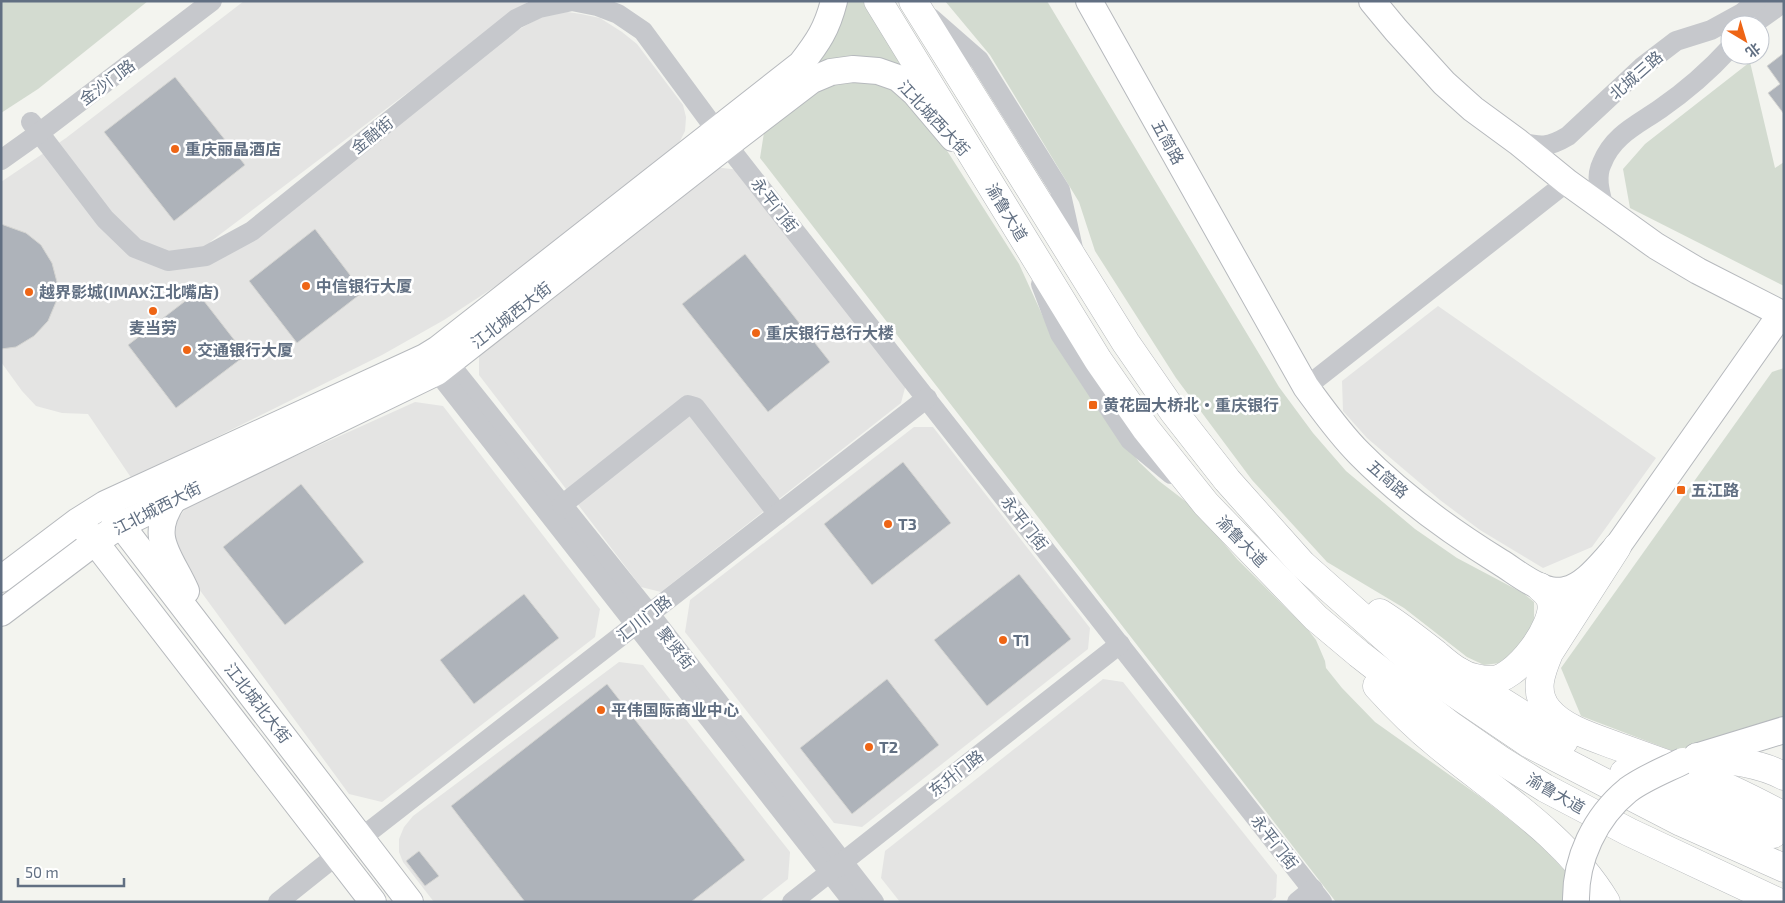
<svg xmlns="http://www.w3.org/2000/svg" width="1785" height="903" font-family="'Exo 2','Noto Sans SC',sans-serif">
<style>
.built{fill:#e4e4e3}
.green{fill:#d3dbd0}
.building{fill:#aeb3ba;stroke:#d5d5d2}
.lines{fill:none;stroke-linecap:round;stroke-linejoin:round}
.major-casing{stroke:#b6b9bd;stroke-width:28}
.highway-casing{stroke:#b5b8bb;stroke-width:29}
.minor{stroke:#c6c8cc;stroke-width:20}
.major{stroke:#fff;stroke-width:26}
.highway{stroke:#fff;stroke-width:28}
.major-bridge-casing{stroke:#b6b9bd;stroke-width:28;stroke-linecap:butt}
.major-bridge{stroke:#fff;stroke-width:26}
.poi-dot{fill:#ee6515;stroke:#fff;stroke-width:2}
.labels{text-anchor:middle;stroke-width:5;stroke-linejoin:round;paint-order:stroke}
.street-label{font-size:16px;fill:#616f82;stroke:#fff}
.poi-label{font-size:16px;font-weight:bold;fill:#616f82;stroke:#fff;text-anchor:start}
</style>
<rect width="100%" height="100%" fill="#f3f4ef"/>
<g class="built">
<path d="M244 1H529L210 242 221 257 516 31 543 16 561 11 581 14 600 18 622 32 637 44 683 105 686 117 685 131 680 141 673 148 511 276 444 320 382 355 132 479 88 414 62 413 36 406 22 391 1 362V182L66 138Z"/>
<path d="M714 167 740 170 906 384 901 403 661 592 641 587 479 375V353Z"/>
<path d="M1438 306 1656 458 1592 547 1543 568 1480 530 1440 500 1367 438 1343 411 1342 381Z"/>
<path d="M415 402 443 406 600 609 595 637 382 802 349 794 180 563 173 536 176 522 185 509 198 500Z"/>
<path d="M914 427H933L1090 628 1088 649 862 827 834 823 685 632 690 600Z"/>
<path d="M619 662 643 665 790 852 788 879 759 902H434L403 862 399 852V839L404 827 413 816Z"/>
<path d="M1103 679 1123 682 1277 875 1276 897 1270 902H900L881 878 885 851Z"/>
</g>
<g class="green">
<path d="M1 1H148L38 89 1 113Z"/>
<path d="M843 1H866L909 71 813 65Z"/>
<path d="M945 1H1047L1279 387 1313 433 1346 471 1415 529 1457 558 1523 593 1534 602V618L1532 630 1510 655 1500 663 1484 665 1467 657 1404 608 1327 562 1252 480 1176 378 1095 251 1079 202 990 55Z"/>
<path d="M1750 62 1775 168 1784 162V286L1630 208 1623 169 1645 144Z"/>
<path d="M843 78 884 81 932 127 1019 264 1051 334 1139 462 1159 481 1193 507 1237 559 1309 631 1316 640 1325 661 1326 668 1342 688 1375 722 1482 798 1538 842 1594 902H1336L760 158 765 126 820 87Z"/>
<path d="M1784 368V720L1673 751 1581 716 1561 668 1772 372Z"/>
</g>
<g class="building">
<path d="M1784 53V114L1768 93 1780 84 1767 66Z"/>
<path d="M175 77 245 165 174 221 104 132Z"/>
<path d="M1 224 26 233 41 245 52 263 57 282 56 302 48 321 34 336 16 347 1 349Z"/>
<path d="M315 229 363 292 297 343 249 281Z"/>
<path d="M745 254 830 362 768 412 682 304Z"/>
<path d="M197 292 246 355 176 408 128 345Z"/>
<path d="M903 462 951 523 872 585 824 524Z"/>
<path d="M301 484 364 562 285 625 223 547Z"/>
<path d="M1019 574 1071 639 987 706 934 640Z"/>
<path d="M524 594 559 638 474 704 440 660Z"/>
<path d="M887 679 939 745 852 814 800 748Z"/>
<path d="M607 684 745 860 691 902H525L451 806Z"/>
<path d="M419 851 439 876 425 886 406 861Z"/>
</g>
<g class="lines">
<g class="major-casing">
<g id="major">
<path d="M1089 1 1306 387C1323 410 1339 433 1359 453 1400 495 1450 531 1500 562 1513 570 1525 580 1539 586 1546 590 1557 592 1565 590 1586 586 1603 561 1617 547L1781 314"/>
<path d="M1372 1 1396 30 1444 83 1473 109 1518 142 1567 182 1656 246 1698 271 1784 315"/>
<path d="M174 499C147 537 170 555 186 591"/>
<path d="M111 512 410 902"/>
<path d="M85 529 373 902"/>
<path d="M1 579 78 521 105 504 425 357 438 349 801 64C818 42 827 29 834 1"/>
<path d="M1 613 95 542 121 525 437 372 727 145 812 80 831 72 853 69 878 71 898 78 915 93 953 138"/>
<path d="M1696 757 1784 730"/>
</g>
</g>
<g class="highway-casing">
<g id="highway">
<path d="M878 1 1098 360 1146 429 1206 504 1316 618 1359 654 1450 725 1499 759 1545 788 1629 832 1778 902"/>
<path d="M913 1 1126 343 1173 411 1227 480 1302 564 1426 674 1528 743 1681 822 1784 868"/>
<path d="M1617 547 1549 653C1541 672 1533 692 1548 710 1564 730 1599 739 1622 748 1647 757 1672 766 1697 775 1727 786 1756 801 1784 816"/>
<path d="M1380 613C1399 625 1417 639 1436 654 1443 660 1452 668 1460 672 1468 677 1481 680 1490 680 1515 682 1557 624 1551 602 1550 595 1544 591 1540 587"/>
<path d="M1460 672 1493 696 1564 741"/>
<path d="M1377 686C1396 707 1416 727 1437 744 1497 794 1565 834 1606 902"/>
<path d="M1697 757C1726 760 1757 762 1784 776"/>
<path d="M1624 773 1773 834"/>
</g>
</g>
<g class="minor">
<path d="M931 18 979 60 1060 190 1074 253"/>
<path d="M1752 25 1784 2"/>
<path d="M31 122 105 219 135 248 168 261 206 256 252 231 516 19 539 8 572 1 597 6 618 14 643 31 716 130"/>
<path d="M1518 142C1541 147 1548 148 1568 136L1642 67 1676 41 1711 30 1742 13 1757 1"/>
<path d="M727 145 1322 902"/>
<path d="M1 160 39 133 212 1"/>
<path d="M1604 208C1600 193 1595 177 1602 163 1613 135 1637 125 1660 109 1686 91 1709 71 1730 48"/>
<path d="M1041 284 1060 334 1130 440 1171 474"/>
<path d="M440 352 649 613 874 902"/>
<path d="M428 360 853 902"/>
<path d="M1306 387 1567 182"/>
<path d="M562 505 688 405 695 407 778 514"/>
<path d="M361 838 927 398"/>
<path d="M278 902 337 855"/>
<path d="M792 902 1120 644"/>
<path d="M1297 902 1313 889"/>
</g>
<use href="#major" class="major"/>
<use href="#highway" class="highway"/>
<g class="major-bridge-casing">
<path id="major-bridge" d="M1576 902C1575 859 1595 817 1628 790 1644 778 1665 770 1683 761"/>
</g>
<use href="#major-bridge" class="major-bridge"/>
</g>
<g class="poi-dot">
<circle cx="175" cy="149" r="5"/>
<circle cx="306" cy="286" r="5"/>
<circle cx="29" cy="292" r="5"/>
<circle cx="153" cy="311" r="5"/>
<circle cx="756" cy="333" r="5"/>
<circle cx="187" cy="350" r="5"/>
<rect x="1088" y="400" width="10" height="10" rx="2.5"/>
<rect x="1676" y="485" width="10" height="10" rx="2.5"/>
<circle cx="888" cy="524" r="5"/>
<circle cx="1003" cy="640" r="5"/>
<circle cx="601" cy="710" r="5"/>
<circle cx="869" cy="747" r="5"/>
</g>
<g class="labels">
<g class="street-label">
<text transform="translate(1636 75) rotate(-41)" y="6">北城三路</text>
<text transform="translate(107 82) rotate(-37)" y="6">金沙门路</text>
<text transform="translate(934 118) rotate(47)" y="6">江北城西大街</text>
<text transform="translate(372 135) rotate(-39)" y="6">金融街</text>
<text transform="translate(1168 142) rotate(61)" y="6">五简路</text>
<text transform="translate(775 205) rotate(52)" y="6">永平门街</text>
<text transform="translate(1007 212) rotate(59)" y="6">渝鲁大道</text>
<text transform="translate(511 315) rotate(-38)" y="6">江北城西大街</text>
<text transform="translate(1388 479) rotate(41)" y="6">五简路</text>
<text transform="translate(157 508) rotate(-27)" y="6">江北城西大街</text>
<text transform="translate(1025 523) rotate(52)" y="6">永平门街</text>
<text transform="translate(1242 541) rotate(46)" y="6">渝鲁大道</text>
<text transform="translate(644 618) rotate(-38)" y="6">汇川门路</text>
<text transform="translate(676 648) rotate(52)" y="6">聚贤街</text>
<text transform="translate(258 703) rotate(52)" y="6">江北城北大街</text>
<text transform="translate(956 773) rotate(-38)" y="6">东升门路</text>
<text transform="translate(1556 793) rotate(30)" y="6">渝鲁大道</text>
<text transform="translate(1275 842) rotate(52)" y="6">永平门街</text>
</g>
<g class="poi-label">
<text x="185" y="155">重庆丽晶酒店</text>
<text x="316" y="292">中信银行大厦</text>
<text x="39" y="298">越界影城(IMAX江北嘴店)</text>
<text x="153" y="334" text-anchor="middle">麦当劳</text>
<text x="766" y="339">重庆银行总行大楼</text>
<text x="197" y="356">交通银行大厦</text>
<text x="1103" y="411">黄花园大桥北‧重庆银行</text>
<text x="1691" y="496">五江路</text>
<text x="898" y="530">T3</text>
<text x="1013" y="646">T1</text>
<text x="611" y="716">平伟国际商业中心</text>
<text x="879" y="753">T2</text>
</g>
</g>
<rect width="1785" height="903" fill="none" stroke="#616f82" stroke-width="5"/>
<g transform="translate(1745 40) rotate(142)"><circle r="24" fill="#ffffff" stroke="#c0c5cd"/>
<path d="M0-4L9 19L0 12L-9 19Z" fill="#ee6515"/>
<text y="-8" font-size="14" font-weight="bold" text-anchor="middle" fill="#616f82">北</text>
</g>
<path d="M18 878v8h106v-8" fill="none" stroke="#616f82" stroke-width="2.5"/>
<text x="25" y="878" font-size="15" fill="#616f82" stroke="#ffffff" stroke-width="4" paint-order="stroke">50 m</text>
</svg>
